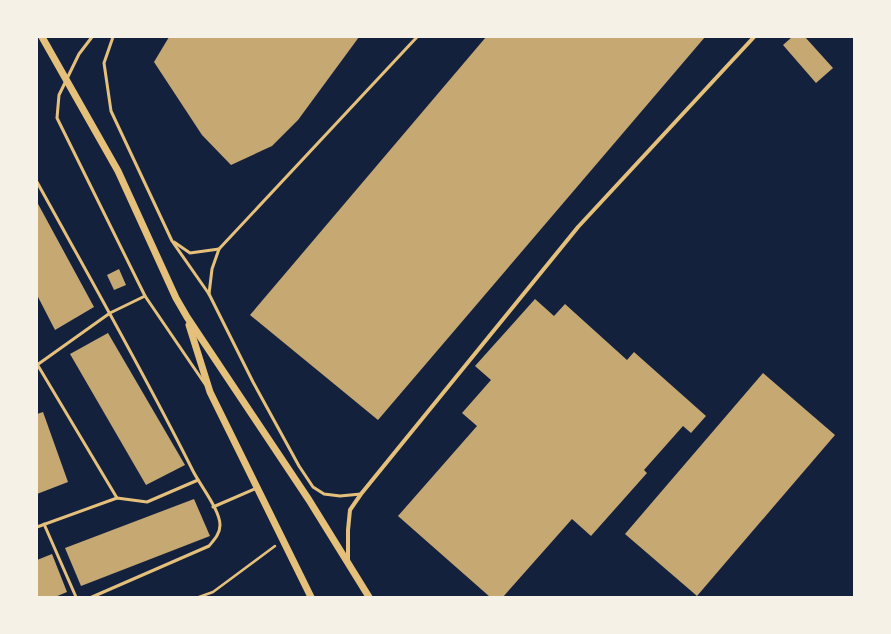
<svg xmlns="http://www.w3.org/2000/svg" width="891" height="634" font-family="'Times New Roman',serif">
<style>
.building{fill:#c6a872}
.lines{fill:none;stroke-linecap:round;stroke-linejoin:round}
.path{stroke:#e5c07b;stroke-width:2.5}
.service{stroke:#e5c07b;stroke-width:3}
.minor{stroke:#e5c07b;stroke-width:4}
.tertiary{stroke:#e5c07b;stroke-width:7}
</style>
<rect width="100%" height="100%" fill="#14213d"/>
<g class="building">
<path d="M169 37H359L298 120 272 146 231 165 202 135 154 62Z"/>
<path d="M486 37H705L378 420 250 315Z"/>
<path d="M792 37H805L833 68 816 83 783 45Z"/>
<path d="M37 202 94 307 55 330 37 295Z"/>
<path d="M119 269 126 285 114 290 107 275Z"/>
<path d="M535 299 554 316 565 304 627 360 634 352 706 416 691 433 683 426 644 470 647 473 591 536 572 519 503 597H490L398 516 477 426 462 413 491 380 475 366Z"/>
<path d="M108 333 185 465 146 485 70 354Z"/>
<path d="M763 373 835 435 697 596 625 534Z"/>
<path d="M43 412 68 482 37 494V414Z"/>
<path d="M194 499 210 536 81 586 65 548Z"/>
<path d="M52 554 67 592 55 597H37V560Z"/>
</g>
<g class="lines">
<path class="path" d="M199 597 213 592 275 546"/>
<g class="service">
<path d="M92 37 79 54 59 95 57 118 145 296 205 384"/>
<path d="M113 37 104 63 111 111 172 241 209 294 253 382 299 466 313 487 324 494 340 496 361 494"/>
<path d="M37 182C90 278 144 373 193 471 200 485 220 510 220 525 220 534 214 540 209 546L92 597"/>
<path d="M174 242 190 253 219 249"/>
<path d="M209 294 212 269 219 249 417 37"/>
<path d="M37 364 117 498"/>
<path d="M37 365 110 313 145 296"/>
<path d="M213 507 257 488"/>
<path d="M44 524 76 597"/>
<path d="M37 527 117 498 147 502 198 480"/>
</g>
<path class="minor" d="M348 560V530L350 510 361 494 578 227 754 37"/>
<g class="tertiary">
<path d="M42 37 118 171 176 298 187 317 309 500 369 597"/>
<path d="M189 325 210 392 311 597"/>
</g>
</g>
<rect width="891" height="634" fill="none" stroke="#f6f1e7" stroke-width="76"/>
</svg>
